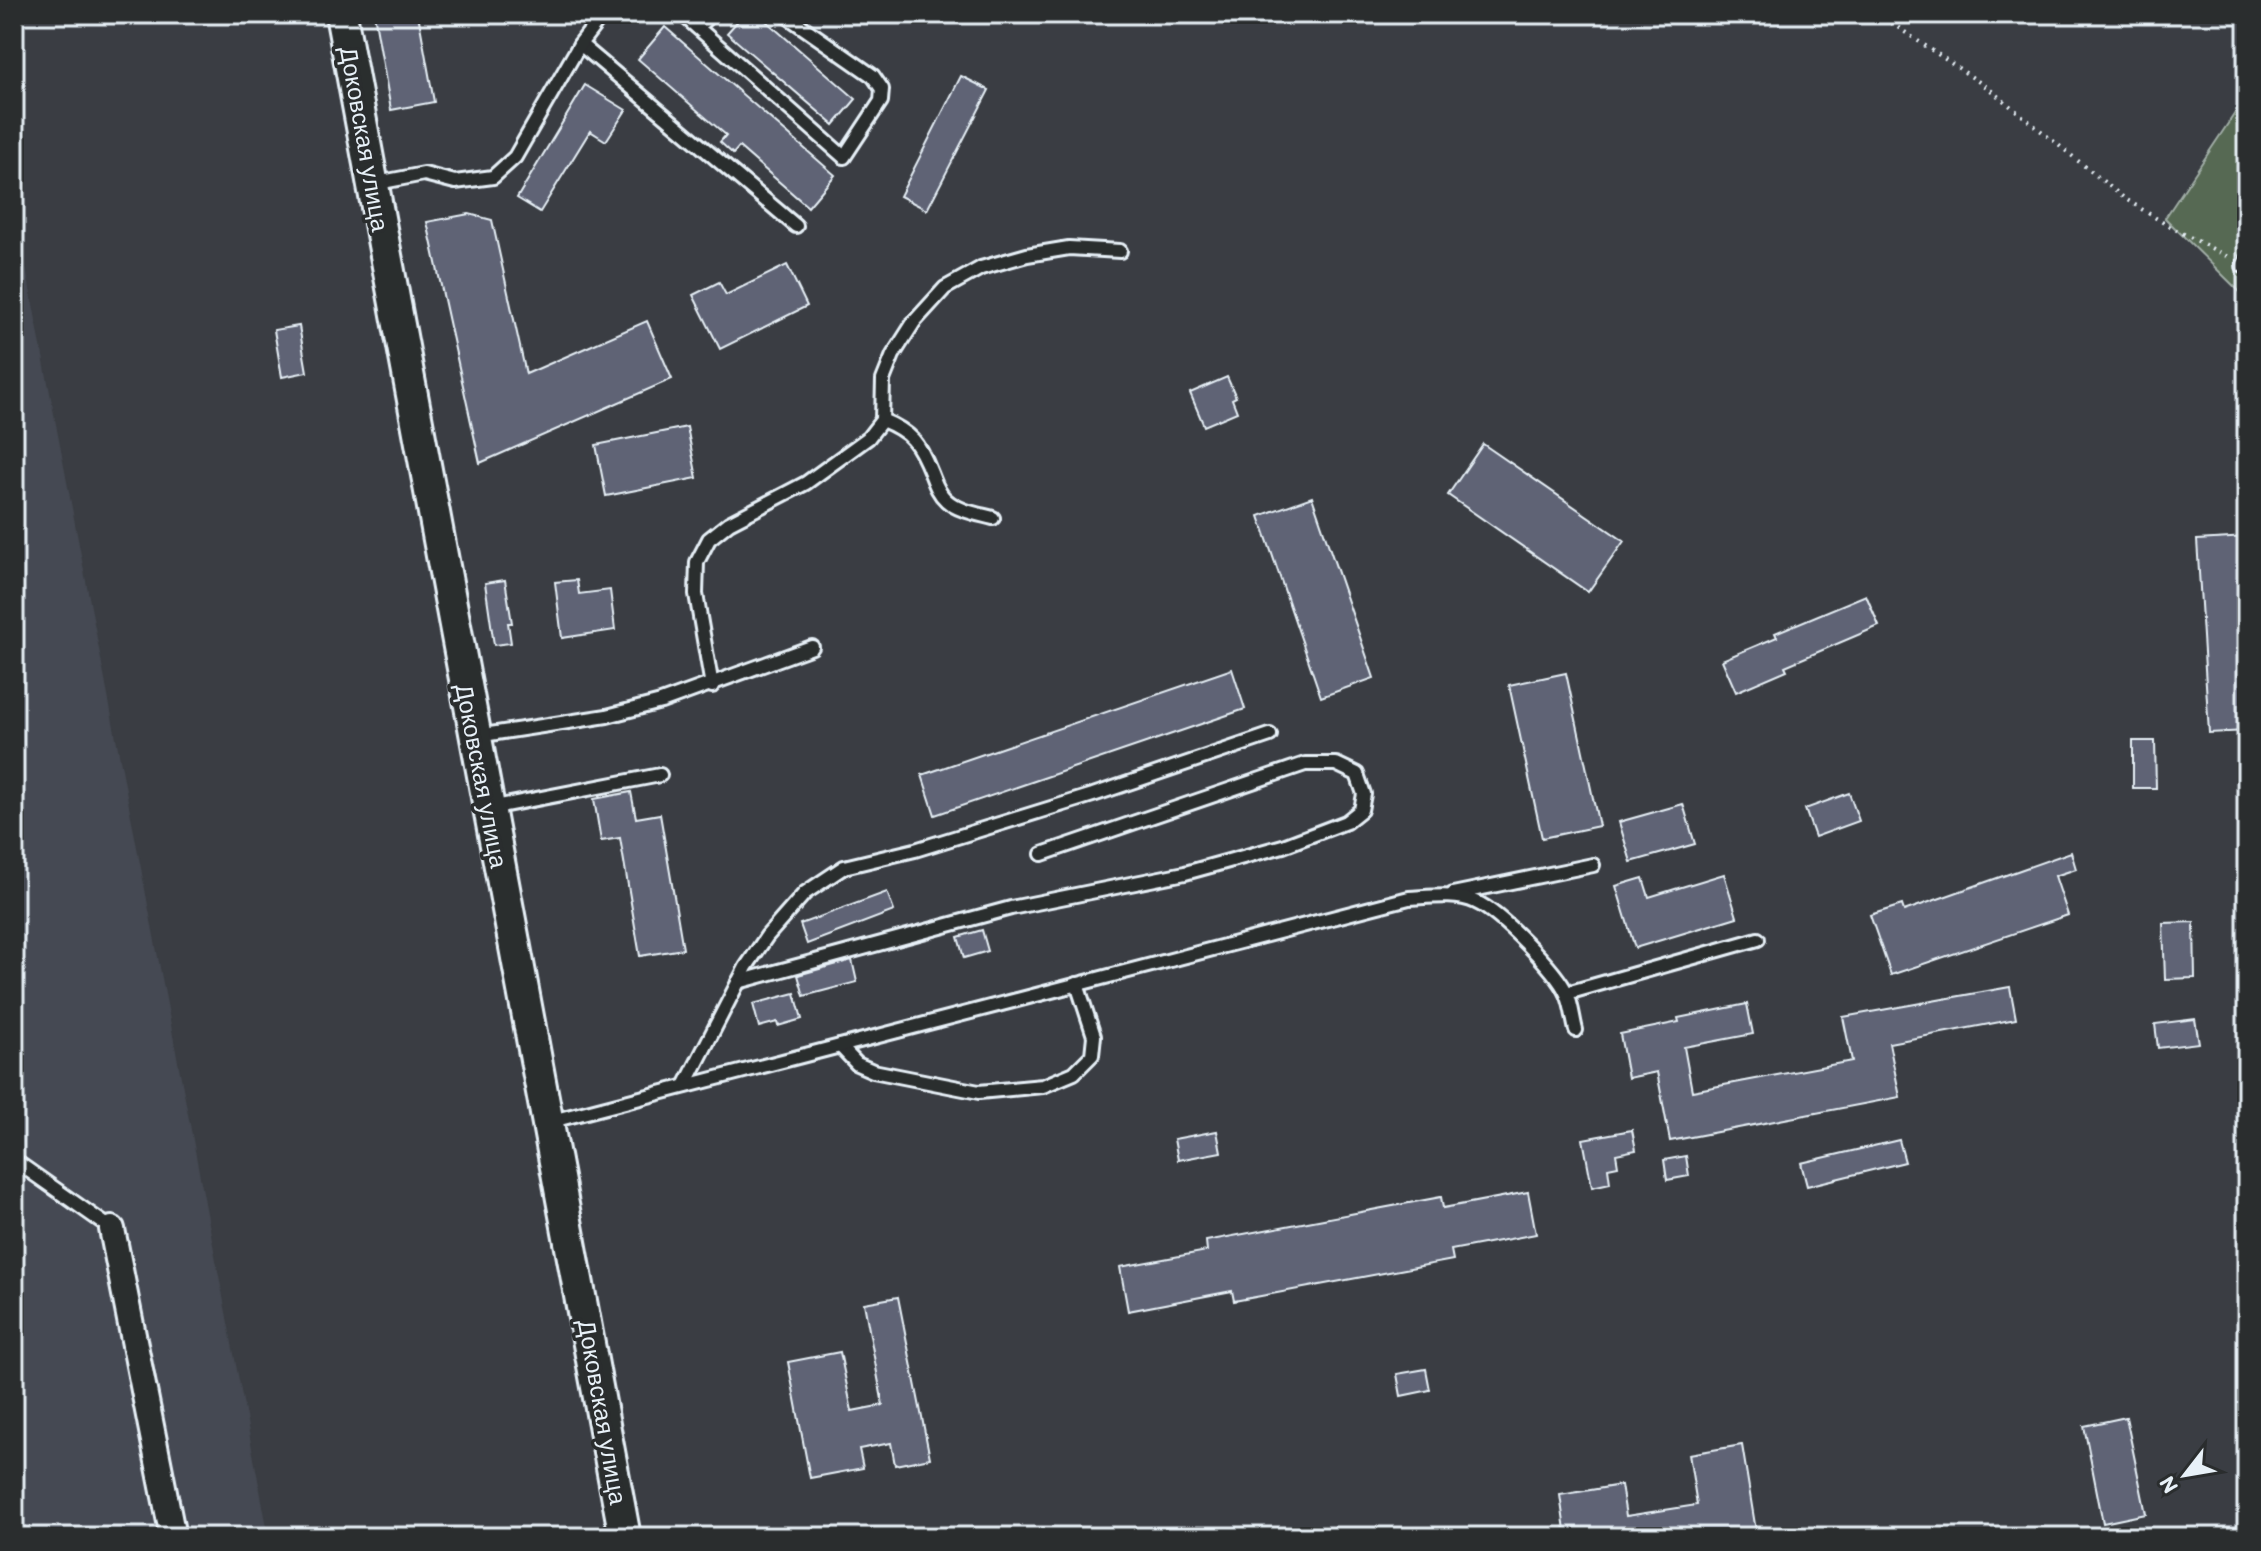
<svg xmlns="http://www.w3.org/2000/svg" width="2261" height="1551" font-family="Itim,sans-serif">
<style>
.built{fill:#454852}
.green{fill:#576953;stroke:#a0ada6;stroke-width:2}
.building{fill:#5e6375;stroke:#e8f1f8;stroke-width:2}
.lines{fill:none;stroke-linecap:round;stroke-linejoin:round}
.service-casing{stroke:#e8f1f8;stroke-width:18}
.minor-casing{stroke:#e8f1f8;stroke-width:30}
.tertiary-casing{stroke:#e8f1f8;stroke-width:36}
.path{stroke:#e8f1f8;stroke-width:4;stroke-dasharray:2 6;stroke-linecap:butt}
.service{stroke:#2a2d2e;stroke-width:12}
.minor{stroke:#2a2d2e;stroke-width:24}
.tertiary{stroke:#2a2d2e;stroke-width:30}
.labels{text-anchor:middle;stroke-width:7;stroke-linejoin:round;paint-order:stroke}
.street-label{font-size:24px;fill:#e8f1f8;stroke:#2a2d2e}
</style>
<rect width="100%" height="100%" fill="#3a3d43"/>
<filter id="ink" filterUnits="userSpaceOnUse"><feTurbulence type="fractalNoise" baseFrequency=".0125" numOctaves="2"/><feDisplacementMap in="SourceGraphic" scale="16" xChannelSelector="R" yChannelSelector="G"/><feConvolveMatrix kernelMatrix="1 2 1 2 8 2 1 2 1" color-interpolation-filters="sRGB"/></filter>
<g filter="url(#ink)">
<path class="built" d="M14 205 269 1537H14Z"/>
<path class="green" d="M2247 95V299L2165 218Z"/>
<g class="building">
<path d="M374 14H418L434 102 391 110Z"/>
<path d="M744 14H758L856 99 834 125 727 33Z"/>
<path d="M665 27 835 175 808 207 739 147 733 154 720 142 726 135 638 59Z"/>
<path d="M961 76 989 90 927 210 900 196Z"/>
<path d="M585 85 626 110 606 141 590 131 540 212 517 198Z"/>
<path d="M469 214 492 220 526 374 647 321 672 379 480 463 427 222Z"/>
<path d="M787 265 807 306 720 349 693 295 719 282 726 295Z"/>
<path d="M299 326 307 372 282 377 274 330Z"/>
<path d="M1227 377 1236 397 1232 399 1237 412 1204 426 1190 393Z"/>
<path d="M687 427 697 478 606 496 596 445Z"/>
<path d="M1483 444 1624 541 1588 592 1448 495Z"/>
<path d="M1312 497 1374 678 1321 697 1259 516Z"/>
<path d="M2247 537V731L2209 733 2197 540Z"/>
<path d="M505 580 512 623H508L511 643 494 645 485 583Z"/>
<path d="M577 580 579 594 610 590 615 630 562 638 555 582Z"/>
<path d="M1866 595 1879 626 1785 666 1787 670 1736 692 1722 660 1777 637 1775 633Z"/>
<path d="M1232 669 1245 709 935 815 922 775Z"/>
<path d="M1566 673 1599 826 1542 838 1509 685Z"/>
<path d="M2133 741H2155L2156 788H2133Z"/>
<path d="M631 792 636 818 660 814 683 949 640 956 620 838 601 841 594 799Z"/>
<path d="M1849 793 1859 821 1815 837 1805 809Z"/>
<path d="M1683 804 1695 844 1631 862 1619 822Z"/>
<path d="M2071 852 2076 869 2055 876 2068 915 1891 975 1870 915 1902 905 1904 911Z"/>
<path d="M1724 874 1737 917 1635 948 1616 886 1643 878 1649 897Z"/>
<path d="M887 892 894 911 807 944 800 924Z"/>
<path d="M2194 922 2195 978 2165 979 2163 923Z"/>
<path d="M982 930 988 951 964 958 958 937Z"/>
<path d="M852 960 857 982 804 996 798 975Z"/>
<path d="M2010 987 2016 1019 1889 1043 1900 1097 1670 1141 1657 1072 1628 1078 1620 1034 1679 1022 1678 1018 1747 1004 1753 1034 1684 1047 1692 1091 1852 1061 1843 1017Z"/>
<path d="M795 993 802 1019 778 1026 777 1022 759 1027 753 1004Z"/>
<path d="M2195 1019 2199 1043 2158 1048 2155 1024Z"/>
<path d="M1632 1130 1636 1150 1616 1154 1618 1166 1608 1168 1610 1183 1592 1187 1583 1139Z"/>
<path d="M1217 1131 1221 1152 1178 1160 1174 1139Z"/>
<path d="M1899 1140 1905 1162 1807 1186 1801 1163Z"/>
<path d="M1686 1156 1689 1176 1667 1180 1664 1160Z"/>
<path d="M1528 1192 1536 1234 1451 1250 1453 1260 1234 1301 1232 1291 1128 1311 1120 1267 1207 1251 1206 1241 1441 1197 1443 1208Z"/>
<path d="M898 1297 930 1458 895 1465 891 1443 859 1449 863 1468 810 1478 788 1362 840 1352 852 1411 883 1405 864 1303Z"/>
<path d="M1426 1369 1430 1390 1401 1396 1397 1374Z"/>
<path d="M2126 1417 2146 1514 2103 1523 2084 1426Z"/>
<path d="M1742 1445 1757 1537H1703L1702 1533 1676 1537H1566L1560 1495 1621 1485 1626 1516 1697 1505 1689 1454Z"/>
</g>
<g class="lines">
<g class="service-casing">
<g id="service">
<path d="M682 14 844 157 881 101 882 89 873 76 784 14"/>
<path d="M697 27 711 14"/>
<path d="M580 44 796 226"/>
<path d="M372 184 424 174 455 182 493 177 515 157 580 44 603 14"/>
<path d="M2243 266 2247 258"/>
<path d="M882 420C912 432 919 443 931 473 935 483 938 493 946 500 958 511 978 514 993 518"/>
<path d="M712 686 696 594 697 562 709 539 729 523 806 483 868 438 882 420 883 380 893 355 914 322 945 288 981 268 1027 255 1069 248 1120 251"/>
<path d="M477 736 607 716 661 702 812 647"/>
<path d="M490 808 660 775"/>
<path d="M1453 894 1593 865"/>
<path d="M738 982 1011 908 1185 873 1283 846 1346 822 1361 810 1364 794 1357 774 1336 764H1305L1042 854"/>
<path d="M1567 993 1758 939"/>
<path d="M840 1046 857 1064 873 1071 979 1092 1043 1086 1074 1073 1092 1055 1094 1036 1077 984"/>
<path d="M685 1086 746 967 767 936 805 893 844 867 915 850 1093 795 1270 735"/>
<path d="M548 1122 1409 898C1430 897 1456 893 1476 902 1500 913 1557 971 1567 994 1572 1005 1573 1019 1576 1030"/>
<path d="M14 1160 112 1229"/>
</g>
</g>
<g class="minor-casing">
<path id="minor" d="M112 1229 173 1537"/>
</g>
<g class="tertiary-casing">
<path id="tertiary" d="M341 14 625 1537"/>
</g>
<path class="path" d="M1878 14 1988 88 2124 198 2167 225 2230 258"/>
<use href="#service" class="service"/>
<use href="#minor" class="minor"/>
<use href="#tertiary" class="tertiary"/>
</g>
</g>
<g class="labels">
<g class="street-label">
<text transform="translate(364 139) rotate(80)" y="8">Доковская улица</text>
<text transform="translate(481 776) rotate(79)" y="8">Доковская улица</text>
<text transform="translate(602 1412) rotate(80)" y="8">Доковская улица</text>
</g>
</g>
<rect width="2261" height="1551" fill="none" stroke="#2a2d2e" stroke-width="48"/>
<rect x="24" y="24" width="2213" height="1503" fill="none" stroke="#e8f1f8" stroke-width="3" filter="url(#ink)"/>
<g transform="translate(2185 1475) rotate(239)" stroke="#2a2d2e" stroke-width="6" paint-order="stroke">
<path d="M0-6L14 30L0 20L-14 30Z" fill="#e8f1f8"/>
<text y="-12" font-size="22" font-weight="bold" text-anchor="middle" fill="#e8f1f8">N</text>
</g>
</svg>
